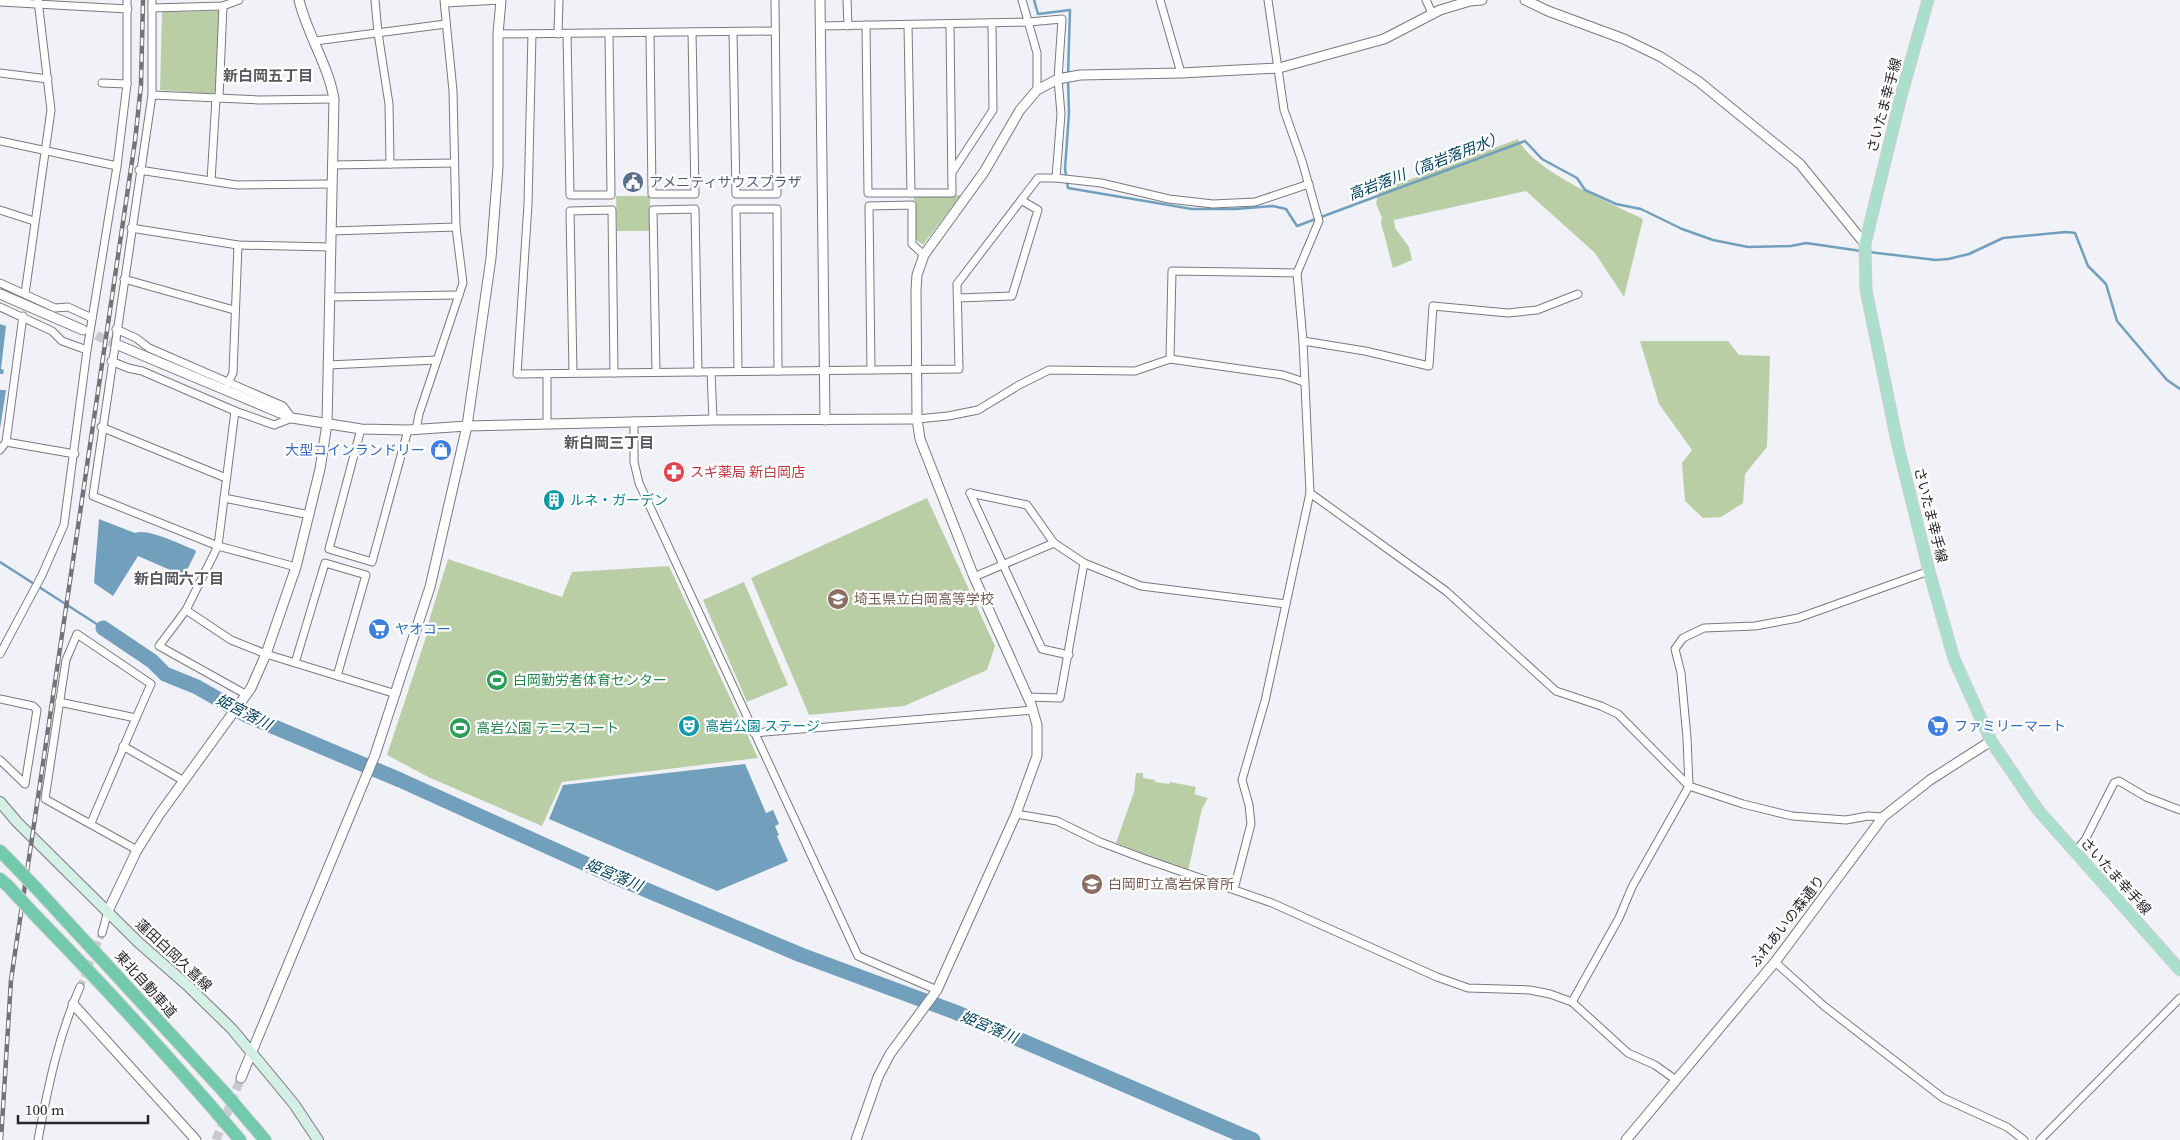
<svg xmlns="http://www.w3.org/2000/svg" width="2180" height="1140" font-family="'Source Serif 4','Noto Sans JP',serif">
<style>
.green{fill:#bacea6}
.water{fill:#72a0bc}
.lines{fill:none;stroke-linecap:round;stroke-linejoin:round}
.stream{stroke:#72a0bc;stroke-width:2.5}
.river{stroke:#72a0bc;stroke-width:15}
.minor-tunnel{stroke:#c9c9cf;stroke-width:7;stroke-dasharray:7 3.5;stroke-linecap:butt}
.tertiary-tunnel{stroke:#c9c9cf;stroke-width:9;stroke-dasharray:9 4.5;stroke-linecap:butt}
.minor-casing{stroke:#7a7980;stroke-width:9}
.tertiary-casing{stroke:#7a7980;stroke-width:11}
.secondary-casing{stroke:#7a7980;stroke-width:12}
.primary-casing{stroke:#cfcfd0;stroke-width:13}
.motorway-casing{stroke:#cfcfd0;stroke-width:14}
.minor{stroke:#fff;stroke-width:7}
.tertiary{stroke:#fff;stroke-width:9}
.secondary{stroke:#d5efe6;stroke-width:10}
.primary{stroke:#aadfcd;stroke-width:11}
.motorway{stroke:#72c9ac;stroke-width:12}
.rail-casing{stroke:#737378;stroke-width:4.5}
.rail{stroke:#fff;stroke-width:2.5;stroke-dasharray:8;stroke-linecap:butt}
.motorway-bridge-casing{stroke:#cfcfd0;stroke-width:14;stroke-linecap:butt}
.motorway-bridge{stroke:#72c9ac;stroke-width:12}
.labels{text-anchor:middle;stroke-width:4.5;stroke-linejoin:round;paint-order:stroke}
.street-label{font-size:14px;fill:#27272a;stroke:#fff}
.service-label{font-size:14px;fill:#4e5e75;stroke:#fff;text-anchor:start}
.shop-label{font-size:14px;fill:#366cbe;stroke:#fff;text-anchor:start}
.health-label{font-size:14px;fill:#be3a42;stroke:#fff;text-anchor:start}
.culture-label{font-size:14px;fill:#0d838f;stroke:#fff;text-anchor:start}
.education-label{font-size:14px;fill:#785e54;stroke:#fff;text-anchor:start}
.leisure-label{font-size:14px;fill:#27864d;stroke:#fff;text-anchor:start}
.neighbourhood-label{font-size:15px;font-weight:bold;fill:#57575d;stroke:#fff}
.water-label{font-size:15px;font-style:italic;fill:#054461;stroke:#fff}
</style>
<rect width="100%" height="100%" fill="#f1f1f8"/>
<g class="green">
<path d="M219 11 216 94 160 90 162 12Z"/>
<path d="M1518 139C1533 171 1610 203 1643 219L1624 297 1595 253 1526 191 1394 220 1395 228 1409 247 1412 260 1393 268 1381 223 1382 218 1376 203 1379 191Z"/>
<path d="M961 195 923 245 915 239 914 197Z"/>
<path d="M616 196H650V231H617Z"/>
<path d="M1640 341H1728L1739 355 1770 356 1767 447 1745 474 1743 503 1721 517 1703 518 1685 501 1682 463 1692 450 1659 404Z"/>
<path d="M927 498 995 646 987 670 904 706 809 715 751 578Z"/>
<path d="M448 559 562 597 572 572 669 566 758 758 562 782 542 826 428 777 387 755 429 628 428 624Z"/>
<path d="M744 582 788 685 747 702 703 600Z"/>
<path d="M1136 773H1143V778L1155 780V782L1169 784 1170 782 1196 787 1194 794 1208 798 1202 809 1188 871 1116 843 1134 792Z"/>
</g>
<g class="water">
<path d="M0 324 6 326 1 369 4 370 3 374H0Z"/>
<path d="M0 390H6L0 429Z"/>
<path d="M99 519 135 533C148 528 181 545 195 550L196 552 184 576 138 556 113 596 94 583Z"/>
<path d="M745 764 766 813 773 810 779 824 775 826 779 835 777 836 788 861 717 891 549 819 563 785Z"/>
</g>
<g class="lines">
<g class="stream">
<path d="M1034 0 1038 14 1070 10 1068 75"/>
<path d="M1068 80 1069 113 1065 169 1068 188 1192 209H1236L1273 206 1286 209 1297 226 1525 141 1542 159 1577 178 1585 190 1616 204 1641 209 1682 229 1713 240 1748 247 1791 246 1806 243 1861 251"/>
<path d="M1869 252 1936 260 1948 259 1969 254 2003 238 2066 232 2075 233 2088 266 2106 284 2117 321 2167 380 2180 389"/>
<path d="M0 562 103 628"/>
<path d="M152 661 155 656"/>
</g>
<path class="river" d="M103 628 152 661 165 674 197 687 246 715 400 780 606 873 801 955 955 1012 1253 1140"/>
<path class="minor-tunnel" d="M80 987 102 933"/>
<g class="tertiary-tunnel">
<path d="M84 330 118 345"/>
<path d="M216 1140 241 1078"/>
</g>
<g class="minor-casing">
<g id="minor">
<path d="M152 0V95L93 496 218 546 296 567"/>
<path d="M375 0 378 33 389 104 390 164"/>
<path d="M847 0 848 26"/>
<path d="M1022 0 1037 53V90"/>
<path d="M1160 0 1181 73"/>
<path d="M1426 0 1432 13"/>
<path d="M0 2 128 9"/>
<path d="M445 3 501 0"/>
<path d="M152 8 223 6 239 0"/>
<path d="M866 25 868 193H952L950 24"/>
<path d="M908 25 911 193"/>
<path d="M733 32 736 194H777L775 0"/>
<path d="M650 33 652 194H695L692 32"/>
<path d="M498 34 775 31"/>
<path d="M532 34 528 204 517 374 959 369 957 284 1038 178H1056L1061 114 1058 79 1062 19 1029 22 821 26"/>
<path d="M558 34 559 0"/>
<path d="M567 34 570 195H611L609 33"/>
<path d="M315 41 446 24"/>
<path d="M0 73 48 79"/>
<path d="M102 83 127 84"/>
<path d="M152 95 259 100 334 99"/>
<path d="M219 98 223 6"/>
<path d="M0 141 117 166"/>
<path d="M332 165 454 163"/>
<path d="M139 170 237 185 332 184"/>
<path d="M953 171 993 110 992 23"/>
<path d="M1056 178 1101 183 1169 199 1213 204 1255 202 1309 184"/>
<path d="M211 181 216 98"/>
<path d="M0 210 34 221"/>
<path d="M131 228 238 245 330 247"/>
<path d="M331 231 456 227"/>
<path d="M124 279 234 310"/>
<path d="M0 283 55 308 68 307 92 318"/>
<path d="M25 294 51 110 38 0"/>
<path d="M330 297 459 295"/>
<path d="M958 298 1012 296 1038 210 1021 200"/>
<path d="M0 307 52 331 62 341 87 350"/>
<path d="M1303 341 1365 351 1429 366 1433 306 1508 313 1537 310 1578 294"/>
<path d="M1170 359 1172 271 1297 273"/>
<path d="M111 361 128 368 142 371 235 411 274 425 292 418 283 406 149 348 136 338 116 329"/>
<path d="M328 365 437 360"/>
<path d="M871 370 869 206 912 205V244L924 255"/>
<path d="M738 371 736 209H777L778 371"/>
<path d="M656 372 653 210 695 209 698 372"/>
<path d="M711 372 713 420"/>
<path d="M573 373 570 211 612 210 614 373"/>
<path d="M547 374V424"/>
<path d="M228 383 233 373 238 245"/>
<path d="M235 411 218 546 186 610 231 640 266 654 396 694"/>
<path d="M917 419 948 416 978 410 1019 385 1049 370 1135 371 1170 359 1283 375 1304 382"/>
<path d="M634 421V462L639 483 858 956 937 990"/>
<path d="M101 427 226 478"/>
<path d="M361 429 329 549 372 562 408 430"/>
<path d="M416 430 419 414 463 283 456 227 453 91 444 0"/>
<path d="M6 442 75 454"/>
<path d="M0 450 6 442 23 316"/>
<path d="M970 493 1027 505 1054 543 1084 563 1141 586 1286 604"/>
<path d="M970 493 1042 649 1069 655"/>
<path d="M1310 493 1446 591 1556 691 1601 706 1618 714 1689 786 1743 804 1792 816 1846 820 1868 816 1883 817"/>
<path d="M224 498 310 515"/>
<path d="M974 577 1054 543"/>
<path d="M186 610 159 646 247 695"/>
<path d="M0 654 42 575 64 525 87 350 117 166 127 84V0"/>
<path d="M295 663 325 563 366 575 337 676"/>
<path d="M1028 697 1060 698 1084 563"/>
<path d="M0 699 33 706 37 710 25 784 0 760"/>
<path d="M59 702 136 718 91 823"/>
<path d="M136 718 151 684 77 634 66 660 45 799 137 850"/>
<path d="M754 733 1033 710"/>
<path d="M123 746 184 781"/>
<path d="M1016 814 1057 821 1100 842 1145 859 1272 903 1437 977 1468 988 1530 990 1550 994 1572 1002 1628 1053 1655 1065 1676 1080"/>
<path d="M2075 852 2085 840 2114 783 2119 781 2146 797 2180 810"/>
<path d="M1234 889 1251 824 1249 805 1242 780 1265 701 1310 493 1303 341 1297 273 1319 221 1302 161 1284 110 1268 0"/>
<path d="M102 933 108 911"/>
<path d="M1775 962 1824 1006 1943 1098 2007 1127 2024 1140"/>
<path d="M1572 1002 1619 918 1632 887 1689 786 1687 738 1681 673 1675 649 1683 638 1704 628 1755 626 1798 618 1929 571"/>
<path d="M38 1140C48 1087 58 1037 80 987"/>
<path d="M2040 1140 2180 998"/>
</g>
</g>
<g class="tertiary-casing">
<g id="tertiary">
<path d="M820 0 825 420"/>
<path d="M1525 0 1548 11 1624 39 1661 57 1698 81 1800 164 1865 244"/>
<path d="M0 294 83 330"/>
<path d="M118 345 292 418 361 429 408 430 467 426 713 420 917 419"/>
<path d="M108 911 137 850 159 815 251 688 266 654 296 567 320 469 327 424 334 99C328 64 307 34 299 0"/>
<path d="M73 1004 196 1140"/>
<path d="M241 1078 375 755 430 587 467 426 491 258 498 167V34L501 0"/>
<path d="M856 1140 878 1077 890 1054 937 990 1016 814 1037 756V725L1031 704 974 577 920 439 917 419 916 290 917 275 924 255 984 172 1020 110 1037 90 1058 79 1080 75 1181 73 1279 68 1384 39 1440 10 1470 1 1482 0"/>
<path d="M1626 1140 1775 962 1883 817 1930 780 1991 741"/>
</g>
</g>
<g class="secondary-casing">
<path id="secondary" d="M0 802 17 822 138 942 188 986 232 1029 294 1104 318 1140"/>
</g>
<g class="primary-casing">
<path id="primary" d="M1928 0 1901 96 1865 244 1866 290 1898 446 1929 571 1954 659 1991 741 2038 810 2180 970"/>
</g>
<g class="motorway-casing">
<g id="motorway">
<path d="M0 851 11 862"/>
<path d="M0 879 8 886"/>
<path d="M36 888 224 1092 265 1140"/>
<path d="M33 913C104 986 174 1062 240 1140"/>
</g>
</g>
<use href="#minor" class="minor"/>
<use href="#tertiary" class="tertiary"/>
<use href="#secondary" class="secondary"/>
<use href="#primary" class="primary"/>
<use href="#motorway" class="motorway"/>
<g class="rail-casing">
<path id="rail" d="M1 1140 11 980 135 141 141 85 143 0"/>
</g>
<use href="#rail" class="rail"/>
<g class="motorway-bridge-casing">
<g id="motorway-bridge">
<path d="M11 862 36 888"/>
<path d="M8 886 33 913"/>
</g>
</g>
<use href="#motorway-bridge" class="motorway-bridge"/>
</g>
<defs>
<g id="civic-disc" transform="scale(1.125)"><circle r="9.5" fill="#5c6f8a" stroke="#fff"/><path d="M-.6-6.5H3V-4.5H.6V-3L4-1V1h2V6H-6V1h2V-1L-.6-3ZM-1.2 2.5V6h2.4V2.5Z" fill="#fff"/></g>
<g id="shop-disc" transform="scale(1.125)"><circle r="9.5" fill="#3f7fe0" stroke="#fff"/><path d="M-5-2.5h2.3a2.7 3.5 0 0 1 5.4 0H5L5.5 6h-11ZM-1.5-2.5h3a1.5 2.3 0 0 0-3 0Z" fill="#fff"/></g>
<g id="pharmacy-disc" transform="scale(1.125)"><circle r="9.5" fill="#e0444e" stroke="#fff"/><path d="M-2-6h4v4h4v4h-4v4h-4v-4h-4v-4h4Z" fill="#fff"/></g>
<g id="building-disc" transform="scale(1.125)"><circle r="9.5" fill="#0f9aa8" stroke="#fff"/><path d="M-4-6H4V6H1V3H-1V6H-4ZM-2.5-4.3h1.7v1.8h-1.7ZM.8-4.3h1.7v1.8H.8ZM-2.5-1h1.7V.8h-1.7ZM.8-1h1.7V.8H.8Z" fill="#fff"/></g>
<g id="school-disc" transform="scale(1.125)"><circle r="9.5" fill="#8d6e63" stroke="#fff"/><path d="M0-5L7-2L0 1L-7-2ZM-4 1L0 2.5L4 1V4Q0 6-4 4Z" fill="#fff"/></g>
<g id="supermarket-disc" transform="scale(1.125)"><circle r="9.5" fill="#3f7fe0" stroke="#fff"/><path d="M-6-5.5h2.5l.6 2H6L4.5 2H-2.5L-4.4-4H-6ZM-1.5 3.2a1.3 1.3 0 1 0 .1 0ZM3 3.2a1.3 1.3 0 1 0 .1 0Z" fill="#fff"/></g>
<g id="stadium-disc" transform="scale(1.125)"><circle r="9.5" fill="#2e9e5b" stroke="#fff"/><path d="M0-5a6.5 5 0 1 0 0 10a6.5 5 0 1 0 0-10ZM-3.5-1.8h7v3.6h-7Z" fill="#fff"/></g>
<g id="theatre-disc" transform="scale(1.125)"><circle r="9.5" fill="#0f9aa8" stroke="#fff"/><path d="M-5-5.5Q0-4 5-5.5V0Q5 5 0 6Q-5 5-5 0ZM-3.3-2.5H-1v1.5H-3.3ZM1-2.5H3.3v1.5H1ZM-2.8 1Q0 5.5 2.8 1Z" fill="#fff"/></g>
</defs>
<g fill-rule="evenodd">
<use href="#civic-disc" x="633" y="182"/>
<use href="#shop-disc" x="441" y="450"/>
<use href="#pharmacy-disc" x="674" y="472"/>
<use href="#building-disc" x="554" y="500"/>
<use href="#school-disc" x="838" y="599"/>
<use href="#supermarket-disc" x="379" y="629"/>
<use href="#stadium-disc" x="497" y="680"/>
<use href="#theatre-disc" x="689" y="726"/>
<use href="#supermarket-disc" x="1938" y="726"/>
<use href="#stadium-disc" x="460" y="728"/>
<use href="#school-disc" x="1092" y="884"/>
</g>
<g class="labels">
<g class="street-label">
<text transform="translate(1884 105) rotate(-75)" y="5">さいたま幸手線</text>
<text transform="translate(1931 515) rotate(76)" y="5">さいたま幸手線</text>
<text transform="translate(2116 876) rotate(48)" y="5">さいたま幸手線</text>
<text transform="translate(1787 921) rotate(-52)" y="5">ふれあいの森通り</text>
<text transform="translate(174 955) rotate(43)" y="5">蓮田白岡久喜線</text>
<text transform="translate(146 984) rotate(48)" y="5">東北自動車道</text>
</g>
<g class="service-label">
<text x="649" y="187">アメニティサウスプラザ</text>
</g>
<g class="shop-label">
<text x="425" y="455" text-anchor="end">大型コインランドリー</text>
<text x="395" y="634">ヤオコー</text>
<text x="1954" y="731">ファミリーマート</text>
</g>
<g class="health-label">
<text x="690" y="477">スギ薬局 新白岡店</text>
</g>
<g class="culture-label">
<text x="570" y="505">ルネ・ガーデン</text>
<text x="705" y="731">高岩公園 ステージ</text>
</g>
<g class="education-label">
<text x="854" y="604">埼玉県立白岡高等学校</text>
<text x="1108" y="889">白岡町立高岩保育所</text>
</g>
<g class="leisure-label">
<text x="513" y="685">白岡勤労者体育センター</text>
<text x="476" y="733">高岩公園 テニスコート</text>
</g>
<g class="neighbourhood-label">
<text x="268" y="81">新白岡五丁目</text>
<text x="609" y="448">新白岡三丁目</text>
<text x="179" y="584">新白岡六丁目</text>
</g>
<g class="water-label">
<text transform="translate(1426 166) rotate(-21)" y="5">高岩落川（高岩落用水）</text>
<text transform="translate(244 712) rotate(27)" y="5">姫宮落川</text>
<text transform="translate(614 875) rotate(23)" y="5">姫宮落川</text>
<text transform="translate(989 1027) rotate(23)" y="5">姫宮落川</text>
</g>
</g>
<path d="M18 1115v8h130v-8" fill="none" stroke="#27272a" stroke-width="2.5"/>
<text x="25" y="1115" font-size="15" fill="#27272a" stroke="#ffffff" stroke-width="4" paint-order="stroke">100 m</text>
</svg>
